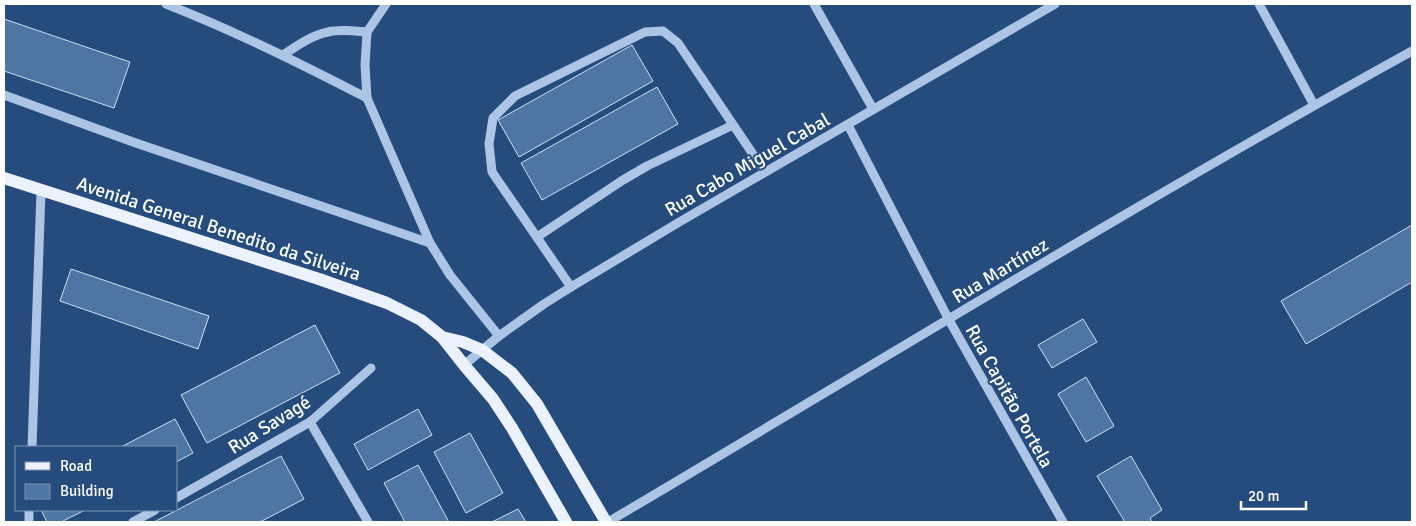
<svg xmlns="http://www.w3.org/2000/svg" width="1416" height="526" font-family="Signika,sans-serif">
<style>
.building{fill:#4f75a5;stroke:#cedff4}
.lines{fill:none;stroke-linecap:round;stroke-linejoin:round}
.minor{stroke:#acc5e5;stroke-width:9}
.major{stroke:#ecf2fd;stroke-width:12}
.labels{text-anchor:middle;stroke-width:4;stroke-linejoin:round;paint-order:stroke}
.street-label{font-size:19px;fill:#fff;stroke:#264c7d}
</style>
<rect width="100%" height="100%" fill="#264c7d"/>
<g class="building">
<path d="M4 19 130 62 114 108 4 71Z"/>
<path d="M632 45 653 81 519 157 498 120Z"/>
<path d="M657 87 678 124 542 200 521 163Z"/>
<path d="M1412 225V282L1306 344 1281 301Z"/>
<path d="M71 269 209 316 198 349 60 301Z"/>
<path d="M1083 319 1097 342 1052 368 1038 345Z"/>
<path d="M315 325 340 373 207 443 181 395Z"/>
<path d="M1086 377 1114 426 1086 442 1058 394Z"/>
<path d="M418 409 432 435 368 470 354 444Z"/>
<path d="M175 419 193 453 176 462V447H121Z"/>
<path d="M470 433 503 493 466 513 434 452Z"/>
<path d="M281 456 304 499 260 522H154Z"/>
<path d="M1131 456 1162 510 1150 518 1152 522H1125L1097 476Z"/>
<path d="M418 465 449 522H405L384 483Z"/>
<path d="M518 509 526 522H492Z"/>
<path d="M41 510H85L61 522H47Z"/>
</g>
<g class="lines">
<g class="minor">
<path d="M166 4C235 31 301 64 367 98"/>
<path d="M386 4 367 32 365 65 367 98 430 243 450 275 499 336"/>
<path d="M814 4 873 109"/>
<path d="M1259 4 1314 105"/>
<path d="M283 55C297 46 312 35 328 32 341 29 354 31 367 32"/>
<path d="M4 95 133 142 430 243"/>
<path d="M848 125 949 320 1063 522"/>
<path d="M537 237 623 180 647 166 733 125"/>
<path d="M571 287 492 172 489 144 493 118 515 96 645 32 663 31 678 43 765 172"/>
<path d="M464 365 499 336 544 304 571 287 681 221 1055 4"/>
<path d="M310 422 368 522"/>
<path d="M32 447 41 191"/>
<path d="M176 498 310 422 371 368"/>
<path d="M29 522V510"/>
<path d="M133 522 155 510"/>
<path d="M608 522C875 364 1140 201 1412 51"/>
</g>
<g class="major">
<path d="M4 178 319 279 387 303 421 320 442 337 464 365 493 399 512 428 566 522"/>
<path d="M442 337 463 342 482 350 512 373 537 404 606 522"/>
</g>
</g>
<g class="labels">
<g class="street-label">
<text transform="translate(747 164) rotate(-30)" y="7">Rua Cabo Miguel Cabal</text>
<text transform="translate(219 228) rotate(18)" y="7">Avenida General Benedito da Silveira</text>
<text transform="translate(1000 270) rotate(-31)" y="7">Rua Martínez</text>
<text transform="translate(1010 396) rotate(61)" y="7">Rua Capitão Portela</text>
<text transform="translate(269 424) rotate(-32)" y="7">Rua Savagé</text>
</g>
</g>
<rect width="1416" height="526" fill="none" stroke="#ffffff" stroke-width="10"/>
<rect x="15" y="446" width="162" height="65" fill="#264c7d" stroke="#7d94b1"/>
<rect x="25" y="462" width="25" height="8" fill="#ecf2fd" stroke="#7d94b1"/>
<text x="60" y="471" font-size="15" fill="#ffffff">Road</text>
<rect x="25" y="484" width="25" height="15" fill="#4f75a5" stroke="#7d94b1"/>
<text x="60" y="496" font-size="15" fill="#ffffff">Building</text>
<path d="M1241 501v8h65v-8" fill="none" stroke="#ffffff" stroke-width="2.5"/>
<text x="1248" y="501" font-size="15" fill="#ffffff" stroke="#264c7d" stroke-width="4" paint-order="stroke">20 m</text>
</svg>
